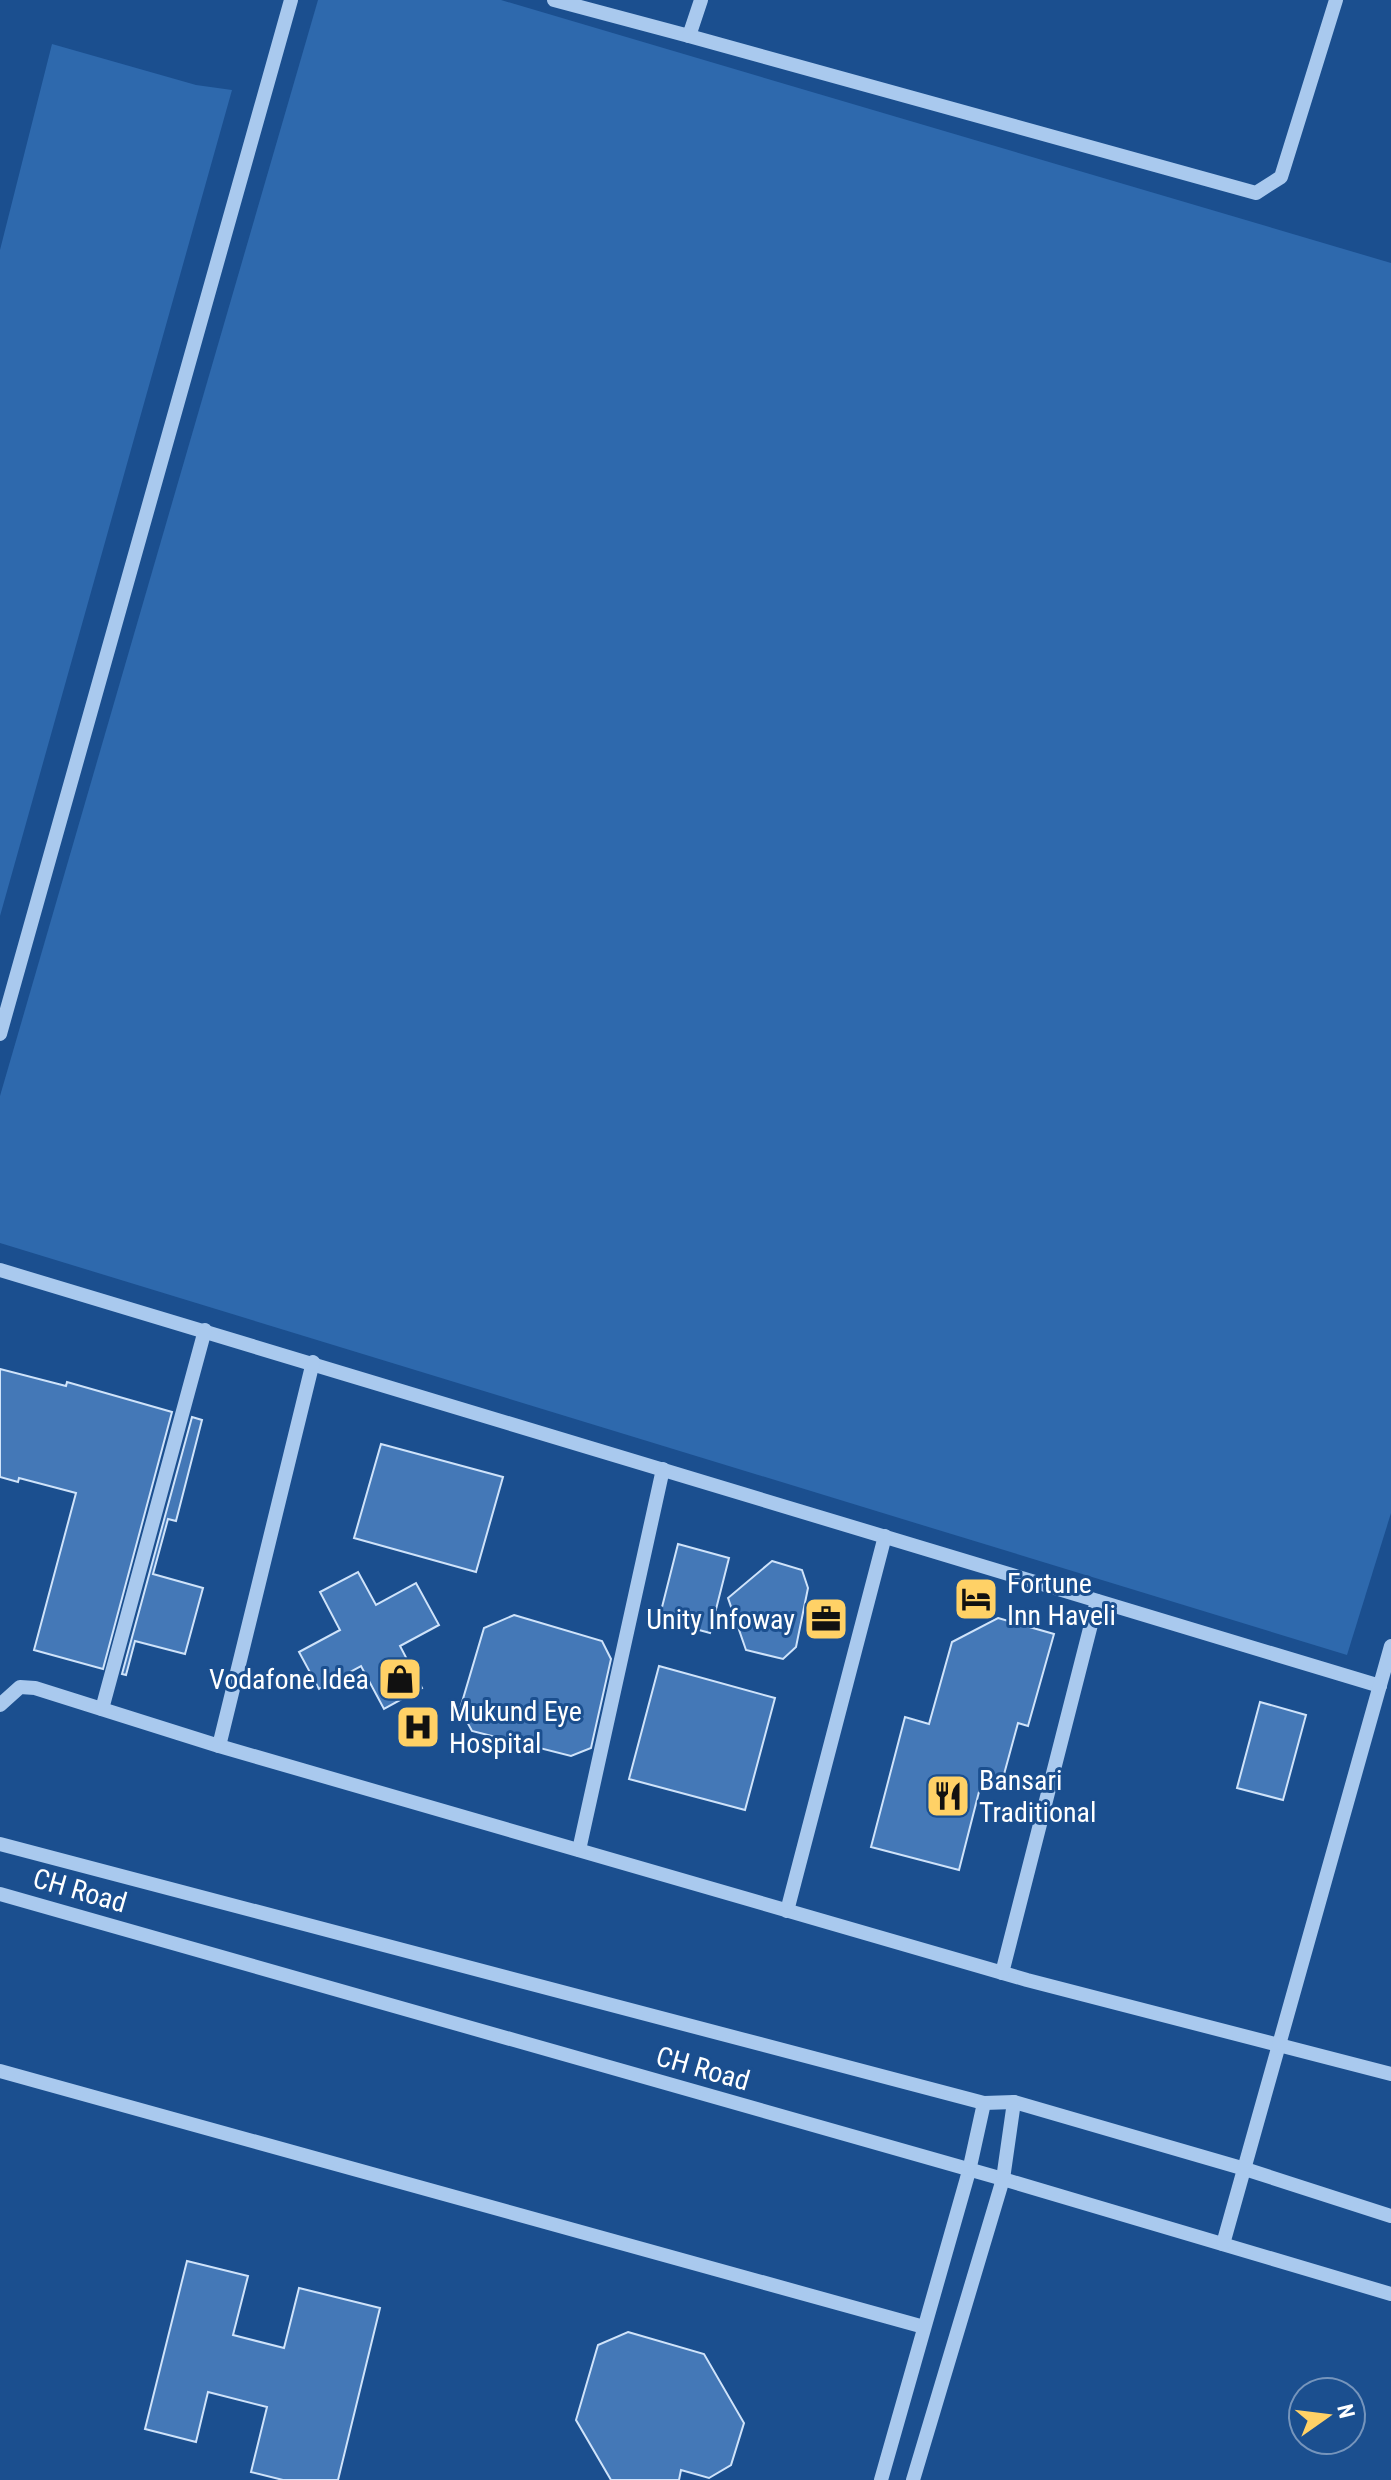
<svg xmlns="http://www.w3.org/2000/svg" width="1391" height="2480" font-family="'Roboto Condensed',sans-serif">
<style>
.green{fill:#2e69ad}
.building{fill:#4478b7;stroke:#cfe3fa;stroke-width:2}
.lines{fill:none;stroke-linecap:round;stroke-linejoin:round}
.minor{stroke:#a9c9ee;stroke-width:14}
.labels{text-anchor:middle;stroke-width:6;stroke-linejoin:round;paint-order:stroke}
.poi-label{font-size:28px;fill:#fff;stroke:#1b4f8f;text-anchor:start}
.street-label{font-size:28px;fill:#fff;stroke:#1b4f8f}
</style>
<rect width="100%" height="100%" fill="#1b4f8f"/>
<g class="green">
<path d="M318 0H501L1391 263V1513L1347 1655 0 1243V1096Z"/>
<path d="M52 44 196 85 232 90 0 916V250Z"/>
</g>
<g class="building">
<path d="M0 1369 66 1386 67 1382 172 1412 103 1669 34 1650 76 1493 19 1478 18 1482 0 1477Z"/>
<path d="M192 1417 202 1420 176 1521 168 1519 153 1574 203 1588 185 1654 135 1641 126 1675 122 1674Z"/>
<path d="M381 1444 503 1477 476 1572 354 1538Z"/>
<path d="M678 1544 729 1558 710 1633 659 1619Z"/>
<path d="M772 1561 802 1570 808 1588 796 1647 783 1659 746 1650 728 1598Z"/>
<path d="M358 1572 376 1605 416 1583 439 1625 400 1646 422 1688 384 1709 361 1666 319 1689 299 1652 340 1630 320 1592Z"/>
<path d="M514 1615 602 1641 611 1659 591 1748 571 1756 472 1731 460 1709 484 1628Z"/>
<path d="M998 1618 1054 1634 1028 1726 1018 1723 1000 1789 981 1784 959 1870 871 1847 905 1717 929 1724 952 1642Z"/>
<path d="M659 1666 775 1698 745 1810 629 1779Z"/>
<path d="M1260 1702 1306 1715 1283 1800 1237 1788Z"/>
<path d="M187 2261 248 2276 233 2335 284 2348 299 2288 380 2308 338 2480H283L251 2472 267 2407 208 2392 196 2442 145 2429Z"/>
<path d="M628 2332 704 2354 744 2423 731 2465 709 2478 681 2470 679 2480H611L576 2420 598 2345Z"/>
</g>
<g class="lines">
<g class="minor">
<path d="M554 0 689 36 701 0"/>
<path d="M689 36 1256 193 1281 177 1336 0"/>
<path d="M0 1034 291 0"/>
<path d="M0 1270 1380 1686"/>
<path d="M0 1705 20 1687 35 1688 219 1746 1027 1980 1391 2074"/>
<path d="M102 1709 205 1330"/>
<path d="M219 1746 313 1362"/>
<path d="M0 1844 984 2103 1014 2102 1245 2169 1391 2216"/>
<path d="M579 1850 663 1469"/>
<path d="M0 1894 1003 2179 1391 2294"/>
<path d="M787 1911 885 1536"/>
<path d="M1002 1973 1097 1601"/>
<path d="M0 2071 924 2327"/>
<path d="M1223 2244 1391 1646"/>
<path d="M881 2480 969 2171 984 2103"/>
<path d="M913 2480 1003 2179 1014 2102"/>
</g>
</g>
<defs>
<g id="hotel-square" transform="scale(2.3)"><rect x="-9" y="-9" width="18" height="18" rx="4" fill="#ffd166" stroke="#1b4f8f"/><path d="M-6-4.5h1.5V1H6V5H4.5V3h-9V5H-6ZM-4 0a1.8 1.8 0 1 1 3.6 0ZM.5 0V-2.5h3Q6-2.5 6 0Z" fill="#111"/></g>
<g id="office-square" transform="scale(2.3)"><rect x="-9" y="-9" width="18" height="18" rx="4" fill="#ffd166" stroke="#1b4f8f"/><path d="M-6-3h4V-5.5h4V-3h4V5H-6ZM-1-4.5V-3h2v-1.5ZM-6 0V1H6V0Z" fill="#111"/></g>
<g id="shop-square" transform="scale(2.3)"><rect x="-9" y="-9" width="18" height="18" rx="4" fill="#ffd166" stroke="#1b4f8f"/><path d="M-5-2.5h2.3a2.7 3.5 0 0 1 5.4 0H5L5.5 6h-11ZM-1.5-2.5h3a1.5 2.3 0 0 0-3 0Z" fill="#111"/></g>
<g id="hospital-square" transform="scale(2.3)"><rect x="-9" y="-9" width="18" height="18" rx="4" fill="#ffd166" stroke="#1b4f8f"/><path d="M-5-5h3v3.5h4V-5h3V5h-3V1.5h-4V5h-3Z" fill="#111"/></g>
<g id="restaurant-square" transform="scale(2.3)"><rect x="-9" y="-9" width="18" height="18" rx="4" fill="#ffd166" stroke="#1b4f8f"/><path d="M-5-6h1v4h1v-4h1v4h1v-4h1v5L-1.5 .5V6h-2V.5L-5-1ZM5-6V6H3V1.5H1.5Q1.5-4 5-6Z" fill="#111"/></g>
</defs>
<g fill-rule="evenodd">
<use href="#hotel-square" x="976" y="1599"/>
<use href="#office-square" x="826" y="1619"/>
<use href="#shop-square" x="400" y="1679"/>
<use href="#hospital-square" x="418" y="1727"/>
<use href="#restaurant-square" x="948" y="1796"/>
</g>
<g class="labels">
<g class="poi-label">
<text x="1007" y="1593">Fortune<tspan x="1007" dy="32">Inn Haveli</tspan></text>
<text x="795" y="1629" text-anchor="end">Unity Infoway</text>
<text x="369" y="1689" text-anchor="end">Vodafone Idea</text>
<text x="449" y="1721">Mukund Eye<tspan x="449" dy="32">Hospital</tspan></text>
<text x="979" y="1790">Bansari<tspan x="979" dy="32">Traditional</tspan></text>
</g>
<g class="street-label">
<text transform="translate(80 1890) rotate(16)" y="10">CH Road</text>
<text transform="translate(703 2068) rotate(16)" y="10">CH Road</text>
</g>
</g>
<g transform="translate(1327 2416) rotate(76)"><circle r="38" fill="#1b4f8f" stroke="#7695bc" stroke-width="2"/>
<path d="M0-6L14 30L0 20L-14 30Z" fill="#ffd166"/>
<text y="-12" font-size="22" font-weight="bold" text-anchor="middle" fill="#ffffff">N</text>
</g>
</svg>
